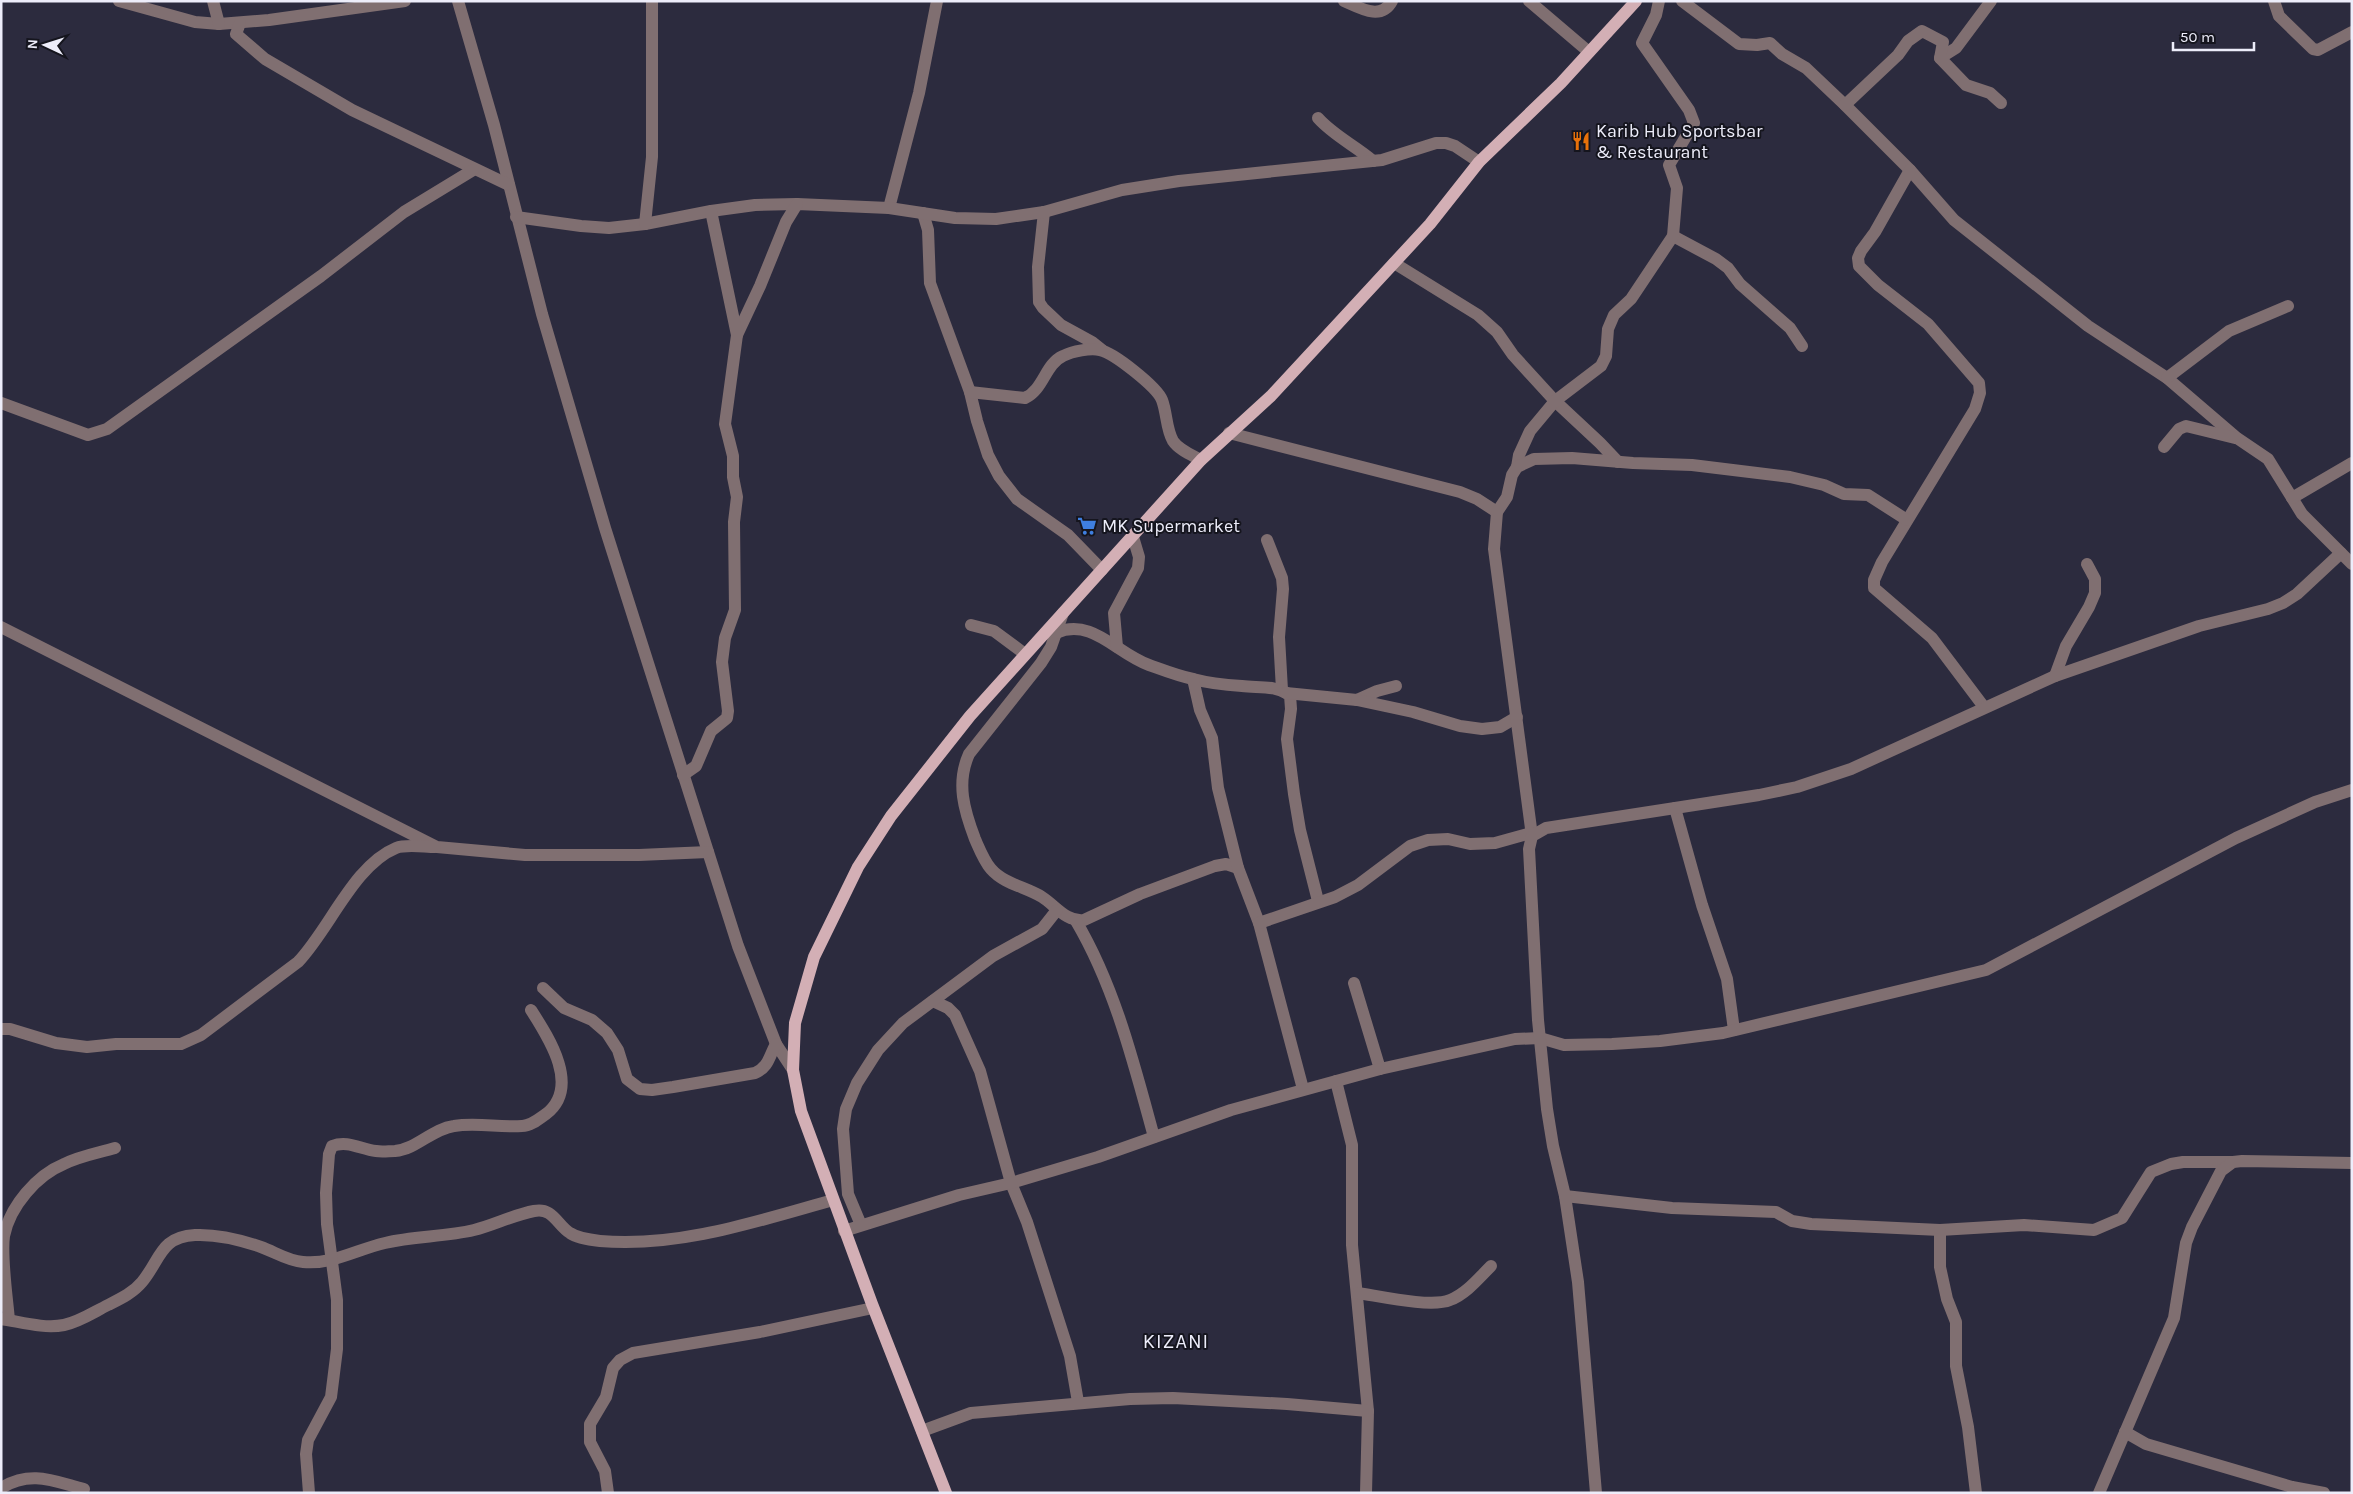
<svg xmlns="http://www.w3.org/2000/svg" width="2353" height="1494" font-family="Karla,sans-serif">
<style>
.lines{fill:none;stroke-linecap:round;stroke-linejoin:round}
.minor{stroke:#806f71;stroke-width:12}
.major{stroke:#d3afb5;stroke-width:12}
.labels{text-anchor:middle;stroke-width:4;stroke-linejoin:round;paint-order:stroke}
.poi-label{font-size:18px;fill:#ededfa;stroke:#15151e;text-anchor:start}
.quarter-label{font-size:20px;letter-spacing:1px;fill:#ededfa;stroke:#15151e}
</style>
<rect width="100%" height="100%" fill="#2c2b3e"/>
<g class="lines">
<g class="minor">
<path d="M119 1 195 22 219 24 269 20 405 1"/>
<path d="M213 1 219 24"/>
<path d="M458 1 494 125 542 314 605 528 738 946 776 1044 793 1070"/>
<path d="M1344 1C1360 8 1381 21 1392 1"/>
<path d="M1529 1 1589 52"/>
<path d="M1682 1 1739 44 1757 45 1770 43 1782 54 1806 68 1845 105 1910 170 1954 220 2088 326 2167 378 2237 438 2268 459 2302 514 2352 564"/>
<path d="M2274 1 2279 16 2313 49 2318 50 2352 32"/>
<path d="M240 23 236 34 265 59 352 110 509 185"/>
<path d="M1940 58 1956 48 1991 1"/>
<path d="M1845 105 1898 55 1908 41 1922 31 1943 42 1940 58 1966 85 1990 93 2001 103"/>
<path d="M1318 118C1334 136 1356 146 1373 161"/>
<path d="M1910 170 1875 232 1861 251 1858 258 1859 266 1878 285 1928 324 1979 383 1980 393 1975 409 1882 562 1874 580V588L1932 638 1984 707"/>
<path d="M889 208 919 93 937 1"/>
<path d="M1044 212 1038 267 1039 302 1043 308 1061 325 1092 342 1102 350"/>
<path d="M923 213 928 230 930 283 970 392 977 421 988 455 999 476 1017 499 1068 535 1102 570"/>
<path d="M516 217 581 226 609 228 645 224 711 211 755 205 797 204 889 208 955 218 996 219 1044 212 1122 190 1179 181 1382 160 1436 143H1446L1455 146 1479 162"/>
<path d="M645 224 652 157V1"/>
<path d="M1673 236 1716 259 1728 268 1740 284 1790 328 1802 346"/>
<path d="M1394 263 1478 315 1497 332 1513 355 1555 401 1600 443 1618 462"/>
<path d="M737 335 760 286 786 222 797 204"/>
<path d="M2167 378 2229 331 2288 306"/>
<path d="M970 392 1025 398C1044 389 1045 364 1063 356 1073 351 1090 348 1100 350 1114 353 1157 387 1162 400 1167 413 1166 429 1173 441 1179 450 1192 455 1201 460"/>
<path d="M1 403 88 435 107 429 321 276 404 212 473 170"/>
<path d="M1229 433 1460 492 1477 499 1497 512"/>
<path d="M2164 447 2179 429 2186 426 2235 438"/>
<path d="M1517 467 1519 455 1530 431 1555 401 1601 366 1606 356 1608 329 1614 315 1631 299 1673 236 1677 188 1669 165 1694 123 1689 110 1642 43 1656 15 1659 1"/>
<path d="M2292 498 2352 463"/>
<path d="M1267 540 1282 578 1283 589 1279 637 1282 690"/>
<path d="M1063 613 1051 647 1041 663 969 754C956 783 964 810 975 839 979 848 984 861 991 869 1004 884 1026 887 1042 897 1056 906 1066 922 1084 920L1140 894 1215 866 1226 864 1238 868"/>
<path d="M971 625 994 631 1025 654"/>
<path d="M1 627 437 847 525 855H639L708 852"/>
<path d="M1056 633C1092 617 1117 654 1149 665 1163 670 1178 676 1193 679 1208 683 1226 685 1242 686 1259 688 1275 685 1290 695L1291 709 1287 739 1294 794 1300 830 1318 901"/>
<path d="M1117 647 1114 613 1138 568 1139 557 1133 537"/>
<path d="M2055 676 2066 646 2089 607 2095 593V579L2087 564"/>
<path d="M1193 679 1200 710 1212 738 1218 788 1238 868 1259 923 1303 1089"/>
<path d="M1286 693 1357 700 1377 691 1396 686"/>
<path d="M1357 700 1413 712 1460 726 1482 729 1500 727 1517 717"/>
<path d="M683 775 696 766 711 731 727 718 728 711 722 662 725 638 735 610 734 522 737 497 733 477V456L725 424 737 335 711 211"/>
<path d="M1675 808 1702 905 1727 979 1734 1030"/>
<path d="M1532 836 1494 549 1497 512 1507 497 1512 475 1517 467 1534 459 1572 458 1633 463 1692 465 1790 477 1824 485 1844 494 1868 495 1907 520"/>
<path d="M1076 921C1115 987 1134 1064 1154 1137"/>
<path d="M1259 923 1335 897 1358 885 1410 846 1428 840 1448 839 1470 844 1495 843 1531 833"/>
<path d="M1354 983 1380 1069"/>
<path d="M543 988 564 1008 592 1020 607 1033 618 1050 627 1079 640 1089 652 1090 673 1087 755 1073C769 1067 769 1056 776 1044"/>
<path d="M933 1001 948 1008 955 1015 980 1071 1011 1183 1027 1222 1070 1356 1078 1402"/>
<path d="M1 1029H10L56 1043 87 1047 116 1044H181L201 1035 298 962C329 930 354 865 396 848 406 844 424 847 435 847"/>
<path d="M1336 1081 1352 1145V1245L1368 1411 1366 1493"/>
<path d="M1565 1196 1672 1208 1776 1212 1792 1221 1811 1224 1940 1230 2024 1225 2094 1230 2122 1218 2151 1172 2171 1164 2183 1162H2233"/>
<path d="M861 1225 848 1194 843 1129 846 1109 857 1083 878 1050 903 1023 993 956 1042 929 1057 910"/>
<path d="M1940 1230V1267L1947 1299 1956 1322V1366L1968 1427 1976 1493"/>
<path d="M844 1231 959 1195 1011 1183 1098 1157 1231 1110 1380 1069 1515 1039 1540 1038 1564 1045 1612 1044 1660 1041 1723 1033 1986 970 2236 838 2315 802 2352 790"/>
<path d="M1358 1293C1379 1296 1431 1308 1450 1300 1466 1294 1479 1278 1491 1266"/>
<path d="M1 1319C21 1322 44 1329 64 1325 79 1322 94 1312 108 1305 120 1299 133 1293 142 1282 161 1259 160 1237 195 1235 217 1234 241 1240 261 1247 275 1252 288 1261 303 1262 332 1265 358 1249 385 1243 414 1236 445 1237 474 1230 494 1225 513 1215 534 1211 553 1207 557 1225 570 1233 577 1238 591 1240 600 1241 678 1248 758 1221 833 1200"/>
<path d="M9 1320C7 1297 1 1256 4 1236 10 1206 37 1175 64 1164 80 1156 98 1153 115 1148"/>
<path d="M922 1431 971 1413 1130 1399 1173 1398 1287 1404 1368 1411"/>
<path d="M2125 1432 2146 1444 2292 1487 2324 1493"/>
<path d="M1 1488C31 1470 53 1481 84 1489"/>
<path d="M309 1493 306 1454 308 1440 331 1397 337 1349V1300L327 1224 326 1193 329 1154 332 1146C348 1140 360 1149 376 1151 382 1152 389 1151 395 1151 417 1149 432 1129 454 1126 477 1122 500 1128 522 1126 531 1126 539 1119 546 1114 581 1087 549 1038 531 1010"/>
<path d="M608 1493 605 1471 590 1442V1424L606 1397 613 1368 620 1360 633 1353 760 1332 873 1308"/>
<path d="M1596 1493 1578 1282 1565 1196 1553 1146 1547 1109 1538 1020 1529 849 1532 836 1546 828 1759 795 1797 787 1851 769 2055 676 2199 626 2268 609 2283 603 2297 594 2341 553"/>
<path d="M2099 1493 2174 1318 2186 1243 2192 1227 2221 1171 2233 1162 2242 1161 2352 1163"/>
</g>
<path class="major" d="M946 1493 872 1304 801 1111 793 1070 795 1023 814 957 858 867 891 816 970 716 1201 460 1271 396 1345 316 1430 224 1479 162 1561 83 1636 1"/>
</g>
<defs>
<g id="restaurant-bare" transform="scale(1.5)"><path d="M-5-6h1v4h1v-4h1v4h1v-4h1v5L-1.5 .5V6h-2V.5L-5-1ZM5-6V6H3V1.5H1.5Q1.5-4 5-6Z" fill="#e8710a" stroke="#15151e" stroke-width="2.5" paint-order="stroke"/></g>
<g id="supermarket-bare" transform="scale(1.5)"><path d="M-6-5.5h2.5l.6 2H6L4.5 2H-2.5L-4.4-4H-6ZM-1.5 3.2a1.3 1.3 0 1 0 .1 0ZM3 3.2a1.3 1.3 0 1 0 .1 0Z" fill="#3f7fe0" stroke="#15151e" stroke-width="2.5" paint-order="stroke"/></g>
</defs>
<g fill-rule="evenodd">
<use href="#restaurant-bare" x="1581" y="141"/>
<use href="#supermarket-bare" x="1087" y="526"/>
</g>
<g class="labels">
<g class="poi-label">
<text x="1596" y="137">Karib Hub Sportsbar<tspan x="1596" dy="21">&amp; Restaurant</tspan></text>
<text x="1102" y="532">MK Supermarket</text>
</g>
<g class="quarter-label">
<text x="1176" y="1348">KIZANI</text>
</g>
</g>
<rect width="2353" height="1494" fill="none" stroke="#ededfa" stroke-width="5"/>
<g transform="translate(45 45) rotate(274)" stroke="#15151e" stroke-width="4" paint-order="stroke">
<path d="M0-4L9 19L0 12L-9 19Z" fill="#ededfa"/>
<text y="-8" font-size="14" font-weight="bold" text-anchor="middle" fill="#ededfa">N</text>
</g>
<path d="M2173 42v8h81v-8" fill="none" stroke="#ededfa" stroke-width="2.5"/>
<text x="2180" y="42" font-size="15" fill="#ededfa" stroke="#15151e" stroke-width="4" paint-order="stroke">50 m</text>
</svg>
